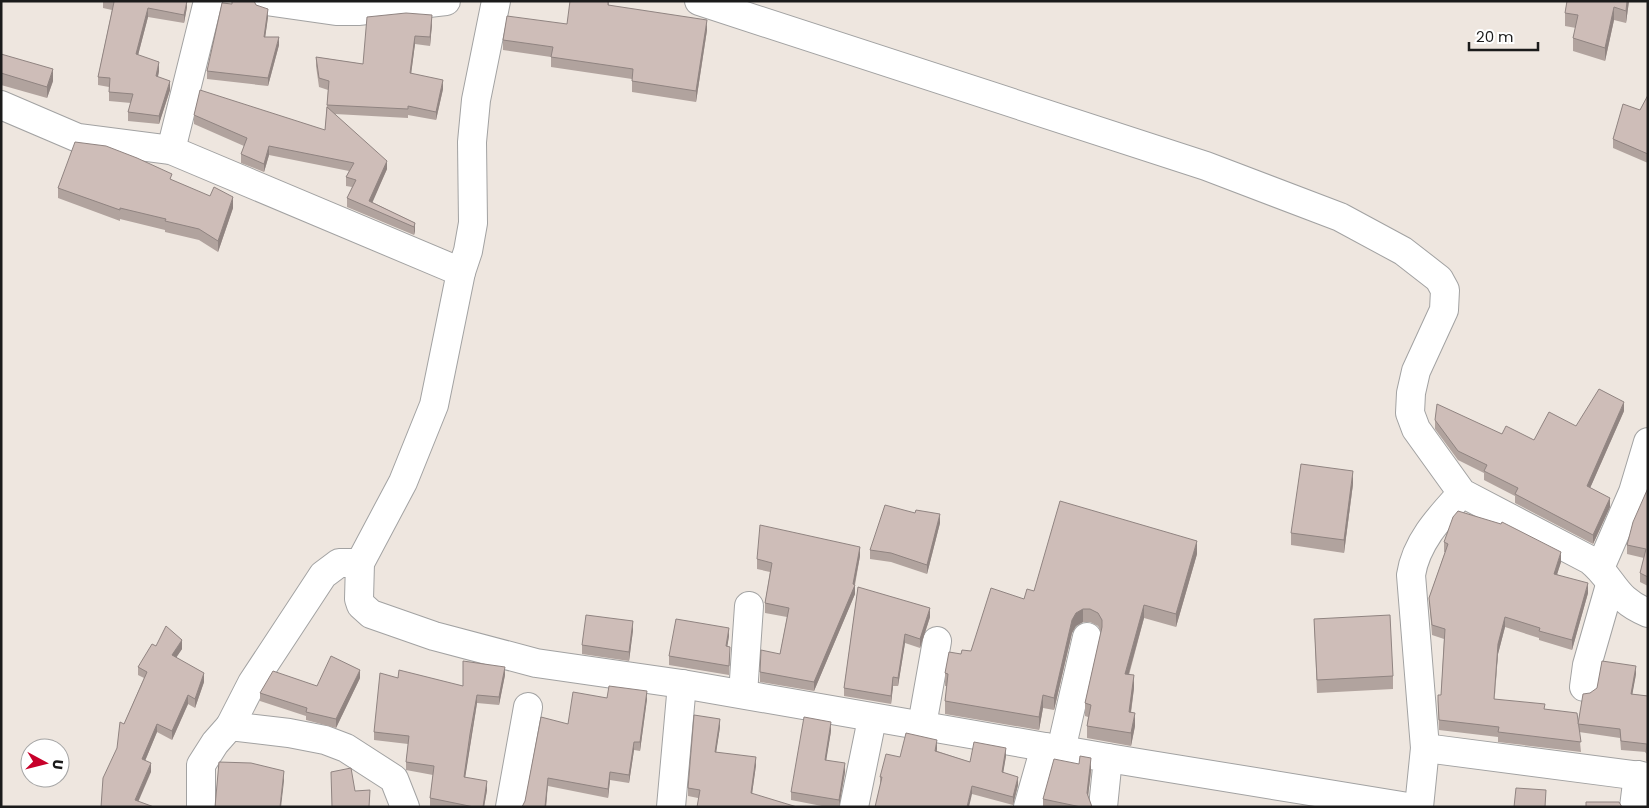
<svg xmlns="http://www.w3.org/2000/svg" width="1649" height="808" font-family="Poppins,sans-serif">
<style>
.lines{fill:none;stroke-linecap:round;stroke-linejoin:round}
.minor-casing{stroke:#a2a2a2;stroke-width:30}
.minor{stroke:#fff;stroke-width:28}
.wall{fill:#b1a39e}
.shaded-wall{fill:#908481}
.building{fill:#cebdb8;stroke:#908481}
</style>
<rect width="100%" height="100%" fill="#eee6df"/>
<g class="lines">
<g class="minor-casing">
<g id="minor">
<path d="M266 1 336 11H358L446 1"/>
<path d="M699 1 1206 166 1340 217 1403 251 1439 279 1445 290 1444 310 1416 371 1411 393 1410 413 1416 429 1462 493 1590 560C1615 580 1613 599 1648 613"/>
<path d="M1 105 78 138 171 150 461 272 468 251 473 223 472 142 476 100 496 1"/>
<path d="M171 150 208 1"/>
<path d="M461 272 434 405 403 482 360 563 359 599 361 605 371 614 434 636 536 663 682 684 1108 758 1103 807"/>
<path d="M1600 568 1633 492 1648 442"/>
<path d="M1584 687 1587 665 1610 585"/>
<path d="M743 694 749 606"/>
<path d="M922 725 937 641"/>
<path d="M230 726 252 683 323 575 339 563H360"/>
<path d="M1425 748 1648 777"/>
<path d="M1061 750 1087 637"/>
<path d="M1108 758 1408 807"/>
<path d="M201 807V765L215 743 230 726 289 733 325 740 346 748 394 779 405 807"/>
<path d="M510 807 528 707"/>
<path d="M671 807 682 684"/>
<path d="M854 807 872 719"/>
<path d="M1028 807 1045 747"/>
<path d="M1419 807 1425 748 1411 575C1416 542 1440 517 1462 493"/>
<path d="M1634 807 1638 775"/>
</g>
</g>
<use href="#minor" class="minor"/>
</g>
<g class="wall">
<path d="M103 1H187V7L184 23 148 17 138 55 159 71 158 77 170 90 159 124 128 121V112L131 103 109 101V87L98 85V77L112 10 103 8Z"/>
<path d="M609 1V5L707 30 696 102 632 92V79L551 67V57L503 50V40L567 24Z"/>
<path d="M1567 1H1629L1626 23 1614 20 1605 61 1573 51V38L1576 28 1565 26V13Z"/>
<path d="M232 4 256 5 268 17 265 37 279 45 268 86 207 79V71Z"/>
<path d="M432 24 430 46 415 44 411 74 443 89 436 120 408 115V118L335 114 387 169 372 202 415 223V231L414 235 347 207V198L352 187 346 186V177L349 171 269 155 264 172 241 163V154L244 146 194 124V115L325 130 328 90 319 87 316 66V57L363 64Z"/>
<path d="M1 54 53 81 47 98 1 85Z"/>
<path d="M1648 95V163L1613 148V139L1640 110Z"/>
<path d="M172 180 233 208 218 252 199 240 165 232V230L120 219V221L58 198V188Z"/>
<path d="M1624 411 1590 488 1610 507 1593 544 1515 503V496L1484 480V473L1458 460 1435 429V420L1502 434 1534 440 1576 426Z"/>
<path d="M1353 484 1344 553 1291 545V533Z"/>
<path d="M1648 488V586L1640 582V573L1644 558 1627 554V545Z"/>
<path d="M940 523 927 574 891 562 870 559V550Z"/>
<path d="M1444 542 1561 562 1557 574 1588 593 1572 650 1539 640V638L1505 627 1498 654 1494 699 1545 710 1579 723 1590 693 1636 674 1632 694 1648 696V762L1646 761V752L1621 750 1620 738 1579 732 1581 752 1498 742V737L1439 730 1438 701 1441 695 1444 639 1432 635 1429 598 1445 552H1444Z"/>
<path d="M1197 554 1176 627 1144 618 1129 675 1134 688 1131 713 1135 726 1131 746 1087 738V726L1088 717 1085 716V703L1101 632 1098 626 1090 622H1083L1076 626 1072 633 1054 710 1043 708 1039 730 945 714V701L947 686H945V673L961 654 971 651 1024 599 1034 591Z"/>
<path d="M860 556 855 585V594L814 691 760 682V672L780 654 787 617 765 613V603L770 572 757 569V559Z"/>
<path d="M858 587 930 617 920 648 905 643 898 686H893L891 704 844 696V688Z"/>
<path d="M1314 619 1393 676V689L1317 693Z"/>
<path d="M633 630 629 661 582 654V645Z"/>
<path d="M729 636 727 646 730 655 729 675 669 665V656Z"/>
<path d="M156 646 182 649 176 657 204 682 195 708 188 704 172 740 157 732 145 761 151 772 101 807 124 724 144 678 138 675V667Z"/>
<path d="M505 675 499 705 477 703 465 777 487 790 484 807H430V798L433 775 406 770V762L408 744 374 740V732L398 678 463 686Z"/>
<path d="M360 678 336 728 306 720V716L260 701V693L317 686Z"/>
<path d="M607 698 647 699 640 751 634 750 629 783 610 780 608 798 548 786 546 807H522L568 724Z"/>
<path d="M720 727 716 752 756 765 752 794 698 798 688 796V788Z"/>
<path d="M831 731 826 760 845 772 839 807H827L791 800V792Z"/>
<path d="M937 749V751L970 762 1006 756 1003 772 1018 785 1013 805 972 794 880 785V777L900 757Z"/>
<path d="M1091 771 1088 796 1092 807H1043V799Z"/>
</g>
<g class="shaded-wall">
<path d="M187 1V7L184 23V15Z"/>
<path d="M1627 1H1629L1626 23V11Z"/>
<path d="M1614 7V20L1605 61V48Z"/>
<path d="M148 8V17L136 63V54Z"/>
<path d="M268 9V17L264 46V37Z"/>
<path d="M432 15V24L430 46V37Z"/>
<path d="M707 20V30L696 102V91Z"/>
<path d="M415 36V44L410 82V73Z"/>
<path d="M279 37V45L268 86V78Z"/>
<path d="M159 62V71L156 85V76Z"/>
<path d="M53 69V81L47 98V87Z"/>
<path d="M443 80V89L436 120V112Z"/>
<path d="M170 81V90L159 124V116Z"/>
<path d="M269 146V155L264 172V164Z"/>
<path d="M387 161V169L370 208 369 201Z"/>
<path d="M233 197V208L218 252V241Z"/>
<path d="M415 223V231L414 235V227Z"/>
<path d="M1624 402V411L1587 495V486Z"/>
<path d="M1353 471V484L1344 553V540Z"/>
<path d="M1610 498V507L1593 544V535Z"/>
<path d="M940 514V523L927 574V565Z"/>
<path d="M1197 541V554L1176 627V614Z"/>
<path d="M860 547V556L854 587 855 585V594L814 691V682L853 584Z"/>
<path d="M1561 552V562L1554 584V574Z"/>
<path d="M1588 583V593L1572 650V640Z"/>
<path d="M1144 605V618L1125 687V674Z"/>
<path d="M930 608V617L920 648V639Z"/>
<path d="M1083 609V622L1076 626 1072 633 1054 710V698L1072 620 1076 613Z"/>
<path d="M1505 617V627L1498 654 1494 708 1498 644Z"/>
<path d="M633 621V630L629 661V652Z"/>
<path d="M729 628V636L726 655V646Z"/>
<path d="M905 634V643L898 686V678Z"/>
<path d="M182 640V649L172 664V655Z"/>
<path d="M1636 666V674L1631 702V694Z"/>
<path d="M505 667V675L499 705V697Z"/>
<path d="M360 670V678L336 728V719Z"/>
<path d="M204 673V682L195 708V699Z"/>
<path d="M1134 675V688L1129 725V712Z"/>
<path d="M893 677V686L891 704V696Z"/>
<path d="M647 691V699L640 751V742Z"/>
<path d="M188 695V704L172 740V731Z"/>
<path d="M477 695V703L464 785V777Z"/>
<path d="M1043 695V708L1039 730V717Z"/>
<path d="M1135 713V726L1131 746V733Z"/>
<path d="M720 719V727L715 760V752Z"/>
<path d="M831 722V731L825 768V760Z"/>
<path d="M157 724V732L142 768V759Z"/>
<path d="M937 740V749L935 759V751Z"/>
<path d="M634 742V750L629 783V775Z"/>
<path d="M1006 748V756L1002 780V772Z"/>
<path d="M756 757V765L751 801V793Z"/>
<path d="M1091 758V771L1087 805V793Z"/>
<path d="M151 763V772L136 807 135 800Z"/>
<path d="M845 763V772L839 807V800Z"/>
<path d="M284 771V781L281 807H280Z"/>
<path d="M610 772V780L608 798V789Z"/>
<path d="M1018 777V785L1013 805V797Z"/>
<path d="M548 778 546 807H545Z"/>
<path d="M487 781V790L484 807H483Z"/>
<path d="M972 786V794L969 807H967Z"/>
</g>
<g class="building">
<path d="M112 1H187L184 15 148 8 136 54 159 62 156 76 170 81 159 116 128 112 133 94 109 92 110 78 98 77 114 2Z"/>
<path d="M232 1H254L256 5 268 9 264 37H279L268 78 207 71 222 3 232 4Z"/>
<path d="M570 1H608V5L707 20 696 91 632 81 633 69 551 57 553 47 503 40 507 16 567 24Z"/>
<path d="M1567 1H1627L1626 11 1614 7 1605 48 1573 38 1578 15 1565 13Z"/>
<path d="M406 13 432 15 430 37 415 36 410 73 443 80 436 112 408 106V109L327 105 329 81 319 78 316 57 363 64 367 17Z"/>
<path d="M1 54 53 69 47 87 1 73Z"/>
<path d="M200 90 325 130 327 107 387 161 369 201 415 223 414 227 347 198 356 180 346 177 354 163 269 146 264 164 241 154 247 138 194 115Z"/>
<path d="M1648 95V154L1613 139 1623 104 1640 110Z"/>
<path d="M75 142 106 146 137 158 172 174 170 179 210 196 214 187 233 197 218 241 199 229 165 221 166 219 120 208V210L58 188Z"/>
<path d="M1599 389 1624 402 1587 486 1610 498 1593 535 1515 494 1518 488 1484 471 1487 465 1458 451 1435 420 1437 404 1502 434 1506 426 1534 440 1549 412 1576 426Z"/>
<path d="M1301 464 1353 471 1344 540 1291 533Z"/>
<path d="M1648 488V577L1640 573 1646 549 1627 545 1633 522Z"/>
<path d="M1060 501 1197 541 1176 614 1144 605 1125 674 1134 675 1129 712 1135 713 1131 733 1087 726 1091 705 1085 703 1102 627V620L1098 613 1090 609H1083L1076 613 1072 620 1054 698 1043 695 1039 717 945 701 948 674 945 673 949 652 961 654 962 650 971 651 991 588 1024 599 1027 589 1034 591Z"/>
<path d="M885 505 915 513 916 510 940 514 927 565 891 553 870 550Z"/>
<path d="M1458 511 1501 524 1502 522 1561 552 1554 574 1588 583 1572 640 1539 631 1540 628 1505 617 1498 644 1494 699 1545 704 1544 709 1577 713 1581 742 1498 732 1499 727 1439 720 1438 701V695H1441L1445 629 1432 625 1429 598 1448 544 1444 542 1453 517Z"/>
<path d="M760 525 860 547 853 584 855 585 814 682 760 672 761 650 780 654 789 608 765 603 772 563 757 559Z"/>
<path d="M858 587 930 608 920 639 905 634 898 678 893 677 891 696 844 688Z"/>
<path d="M586 615 633 621 629 652 582 645Z"/>
<path d="M1390 615 1393 676 1317 680 1314 619Z"/>
<path d="M676 619 729 628 726 646 730 647 729 666 669 656Z"/>
<path d="M166 626 182 640 172 655 204 673 195 699 188 695 172 731 157 724 142 759 151 763 135 800 154 807H101L103 778 117 748 120 722 124 724 147 672 138 667 152 644 156 646Z"/>
<path d="M331 656 360 670 336 719 306 712 307 708 260 693 273 671 317 686Z"/>
<path d="M463 661 505 667 499 697 477 695 470 734 464 777 487 781 483 807H474L430 798 434 766 406 762 409 736 374 732 380 673 398 678 399 670 463 686Z"/>
<path d="M1602 661 1636 666 1631 694 1648 696V753H1646L1647 744 1621 741 1620 729 1578 724 1583 694 1590 693 1597 688Z"/>
<path d="M609 686 647 691 640 742H634L629 775 610 772 608 789 548 778 545 807H522L525 801 541 717 568 724 573 692 607 698Z"/>
<path d="M694 715 720 719 715 752 756 757 751 793 797 807H697L700 790 688 788Z"/>
<path d="M804 717 831 722 825 760 845 763 839 800 791 792Z"/>
<path d="M906 733 937 740 935 751 970 762 974 742 1006 748 1002 772 1018 777 1013 797 972 786 967 807H875L882 777H880L886 754 900 757Z"/>
<path d="M1080 756 1091 758 1087 793 1092 807H1081L1043 799 1054 759 1079 764Z"/>
<path d="M219 762 251 763 284 771 280 807H215Z"/>
<path d="M351 768 355 791 370 790 369 807H332L331 772Z"/>
<path d="M1516 788 1546 790 1545 807H1514Z"/>
<path d="M1586 802H1619L1622 807H1586Z"/>
</g>
<rect width="1649" height="808" fill="none" stroke="#1b1b1b" stroke-width="5"/>
<g transform="translate(45 763) rotate(97)"><circle r="24" fill="#ffffff" stroke="#a4a4a4"/>
<path d="M0-4L9 19L0 12L-9 19Z" fill="#c7002a"/>
<text y="-8" font-size="14" font-weight="bold" text-anchor="middle" fill="#1b1b1b">U</text>
</g>
<path d="M1469 42v8h69v-8" fill="none" stroke="#1b1b1b" stroke-width="2.5"/>
<text x="1476" y="42" font-size="15" fill="#1b1b1b" stroke="#ffffff" stroke-width="4" paint-order="stroke">20 m</text>
</svg>
